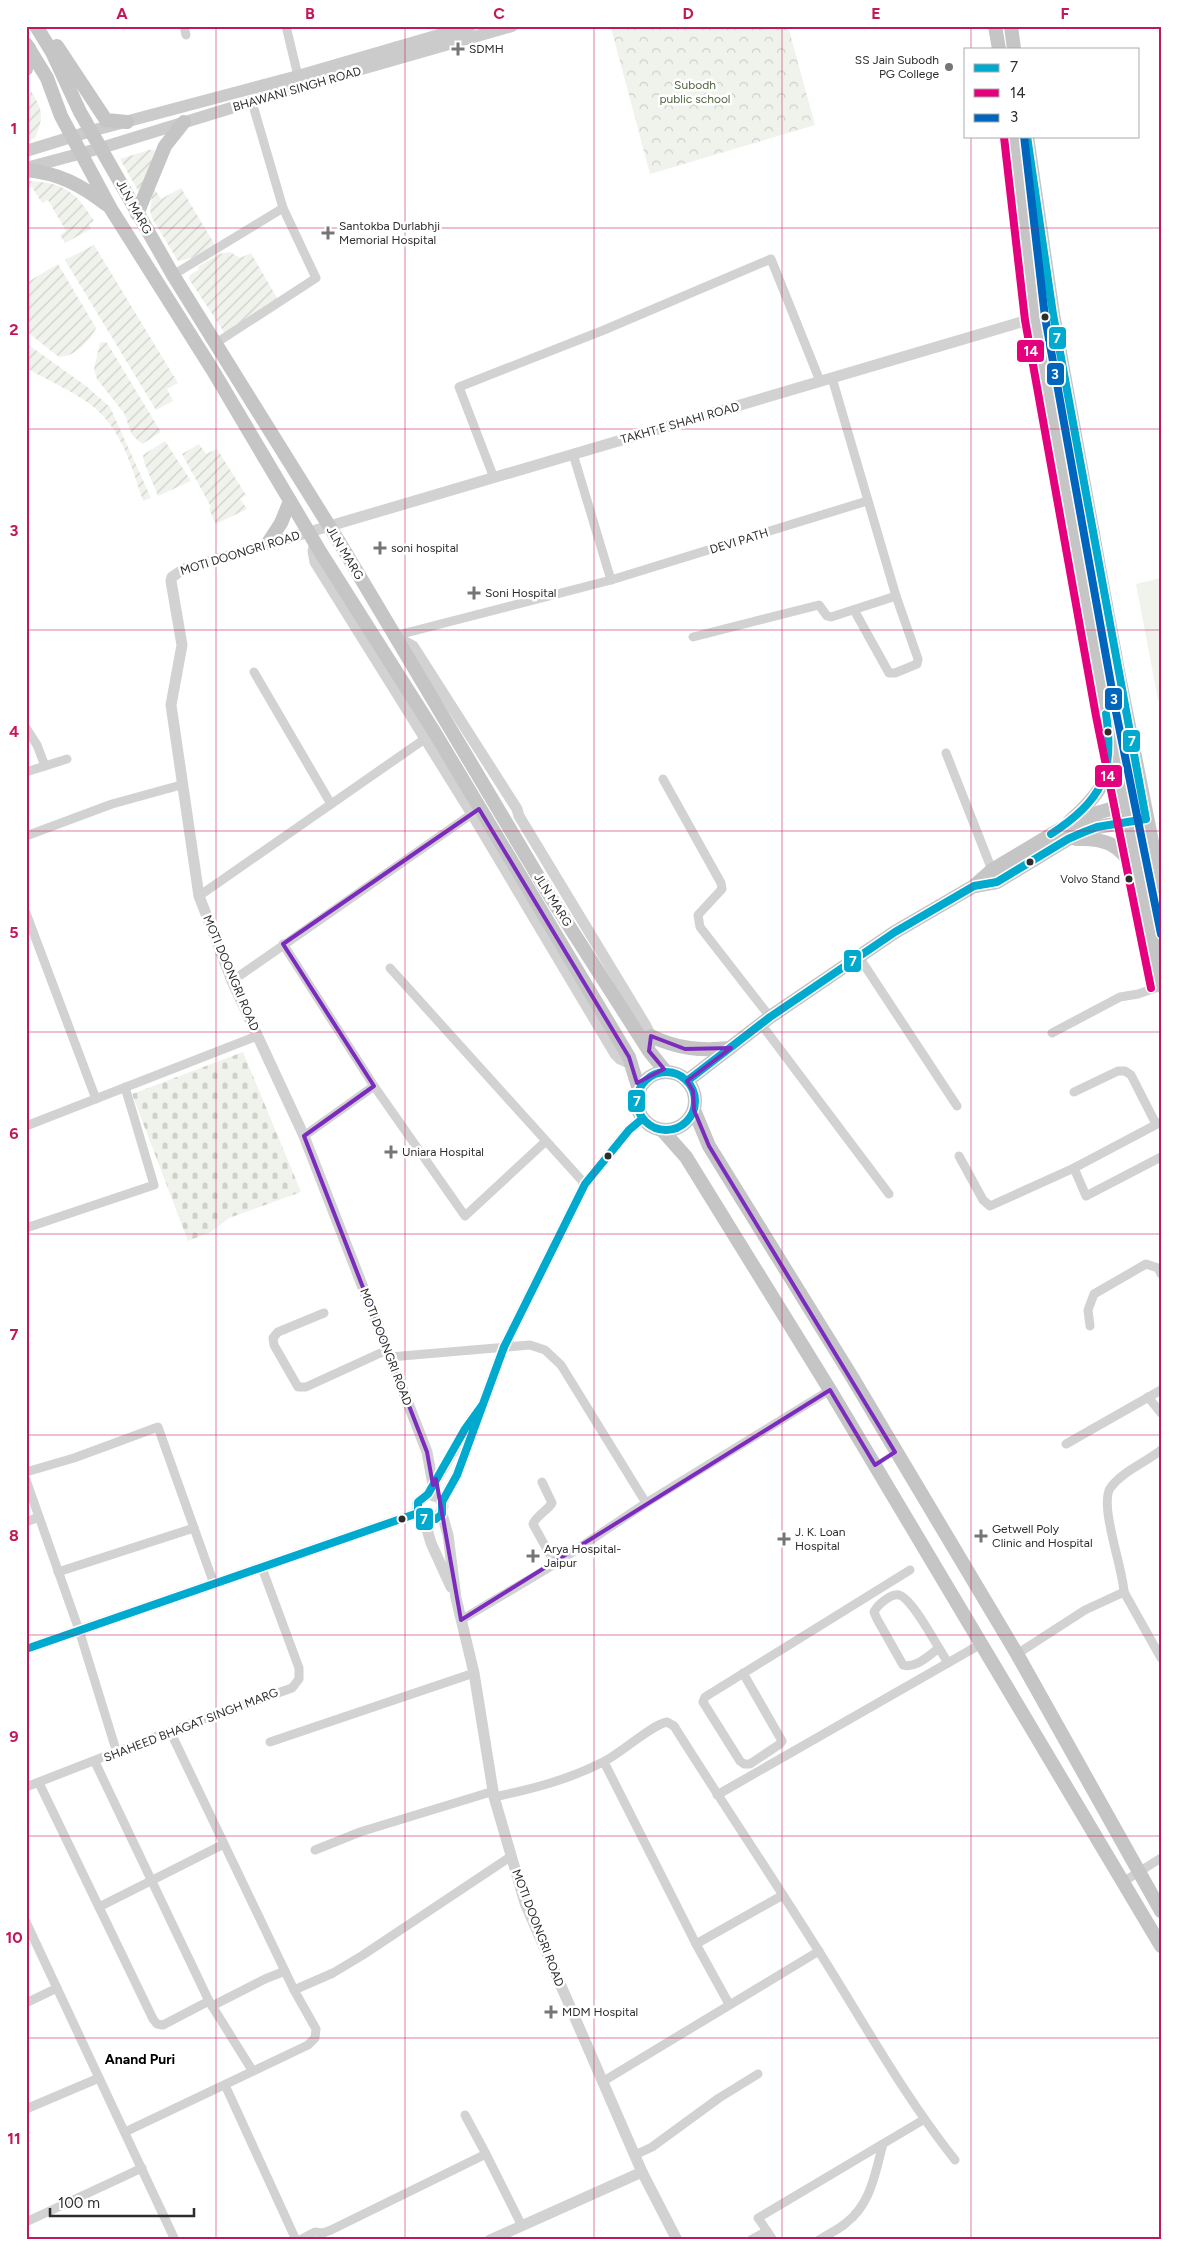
<svg xmlns="http://www.w3.org/2000/svg" width="1187" height="2266" font-family="Figtree,sans-serif">
<style>
.grass{fill:#f0f3ec}
.cemetery{fill:url(#cemetery-stones)}
.park{fill:url(#park-crowns)}
.garden{fill:url(#garden-furrows)}
.lines{fill:none;stroke-linecap:round;stroke-linejoin:round}
.minor{stroke:#d2d2d2;stroke-width:9}
.tertiary{stroke:#d2d2d2;stroke-width:11}
.secondary{stroke:#cbcbcb;stroke-width:12}
.primary{stroke:#c5c5c5;stroke-width:14}
.bus-1-casing{stroke:#fff;stroke-width:11}
.bus-2-casing{stroke:#fff;stroke-width:11}
.bus-3-casing{stroke:#fff;stroke-width:11}
.bus-1{stroke:#00a9ce;stroke-width:8}
.bus-2{stroke:#e5007d;stroke-width:8}
.bus-3{stroke:#0065bd;stroke-width:8}
.marked{fill:none;stroke:#7b2cbf;stroke-width:4;stroke-linejoin:round}
.grid{fill:none;stroke:#c2185b;stroke-width:1;stroke-opacity:0.55}
.poi-dot{fill:#767676;stroke:#fff;stroke-width:2}
.bus-dot{fill:#2d2d2d;stroke:#fff;stroke-width:2}
.labels{text-anchor:middle;stroke-width:5;stroke-linejoin:round;paint-order:stroke}
.bus-label{font-size:11px;fill:#2d2d2d;stroke:#fff;text-anchor:end}
.poi-label{font-size:12px;fill:#2d2d2d;stroke:#fff;text-anchor:start}
.park-label{font-size:12px;fill:#51653f;stroke:#fff}
.street-label{font-size:12px;fill:#2d2d2d;stroke:#fff}
.neighbourhood-label{font-size:14px;font-weight:bold;fill:#000;stroke:#fff}
.line-badge{stroke:#fff;stroke-width:2}
.badge-label{font-size:14px;text-anchor:middle;font-weight:bold;fill:#fff}
.neatline{fill:none;stroke:#c2185b;stroke-width:2}
.grid-label{font-size:16px;text-anchor:middle;font-weight:bold;fill:#c2185b}
</style>
<defs>
<pattern id="cemetery-stones" width="16" height="16" patternUnits="userSpaceOnUse" patternTransform="scale(1.25)"><rect width="16" height="16" fill="#f0f3ec"/><path d="M2 7V4a2 2 0 0 1 4 0v3zM10 15v-3a2 2 0 0 1 4 0v3z" fill="#ced1cb"/></pattern>
<pattern id="park-crowns" width="20" height="18" patternUnits="userSpaceOnUse" patternTransform="scale(1.25)"><rect width="20" height="18" fill="#f0f3ec"/><path d="M2 6a3 3 0 1 1 6 0M12 15a3 3 0 1 1 6 0" fill="none" stroke="#ced1cb"/></pattern>
<pattern id="garden-furrows" width="10" height="10" patternUnits="userSpaceOnUse" patternTransform="scale(1.25)"><rect width="10" height="10" fill="#f0f3ec"/><path d="M-1 1l2-2M0 10L10 0M9 11l2-2" fill="none" stroke="#ced1cb"/></pattern>
</defs>
<rect width="100%" height="100%" fill="#fff"/>
<path class="grass" d="M1161 578V699L1158 700 1136 584Z"/>
<path class="cemetery" d="M243 1052 301 1192 229 1218 211 1232 188 1241 132 1094Z"/>
<path class="park" d="M616 26H788L815 125 650 174 611 28Z"/>
<g class="garden">
<path d="M31 91C43 111 44 116 35 138L26 142V109Z"/>
<path d="M149 150H155L140 194 120 159Z"/>
<path d="M26 181C62 182 75 190 94 221L89 224 91 229 65 243 60 235 66 231 48 200 42 203 32 187 26 190Z"/>
<path d="M153 187 161 199 181 188 215 245 192 258 178 261 152 218 150 210Z"/>
<path d="M94 245 178 383 167 389 173 401 156 410 65 260Z"/>
<path d="M230 252 240 258 251 253 277 298 228 333 224 332 189 279 190 275 198 270 199 266 219 254Z"/>
<path d="M58 264 96 328C89 342 74 357 59 357L26 331V283Z"/>
<path d="M104 342 107 343 161 432 142 444 132 435 124 413 97 379 94 369 100 343Z"/>
<path d="M26 343 86 386 110 407 151 498 143 501C132 468 123 433 96 409 81 395 45 379 26 368Z"/>
<path d="M165 441 191 481 158 496 144 462 143 455Z"/>
<path d="M199 444 206 454 217 449 246 495 240 499 247 509 216 524 209 509 211 507 182 454Z"/>
</g>
<g class="lines">
<g class="minor">
<path d="M184 26 186 35"/>
<path d="M286 26 298 76"/>
<path d="M173 275 283 208 252 102"/>
<path d="M216 343 316 278 283 208"/>
<path d="M832 378 896 596 918 659 917 664 895 673H889L854 610"/>
<path d="M573 454 611 580"/>
<path d="M494 478 459 387 604 330 771 259 820 381"/>
<path d="M394 636 611 580 867 501"/>
<path d="M693 637 819 605 827 616 831 617 896 596"/>
<path d="M254 672 331 804"/>
<path d="M26 728 37 745 45 766"/>
<path d="M946 753 992 870"/>
<path d="M26 772 67 759"/>
<path d="M663 779 721 883 722 889 698 915 700 927 770 1017"/>
<path d="M26 836 112 804 181 785"/>
<path d="M199 896 429 736"/>
<path d="M26 913 96 1099"/>
<path d="M283 944 374 1086 465 1216 546 1141"/>
<path d="M859 957 957 1106"/>
<path d="M390 968 585 1184"/>
<path d="M232 981 476 811"/>
<path d="M761 1024 889 1194"/>
<path d="M1052 1033 1120 997 1138 994 1161 986"/>
<path d="M1074 1092 1118 1071H1125L1131 1075 1156 1124"/>
<path d="M26 1126 257 1036"/>
<path d="M304 1136 374 1086"/>
<path d="M959 1156 983 1200 990 1206 1074 1168 1161 1122"/>
<path d="M1074 1168 1086 1196 1161 1157"/>
<path d="M26 1228 154 1185 125 1087"/>
<path d="M324 1313 278 1332 273 1338 274 1345 298 1387H306L387 1350"/>
<path d="M1090 1326 1088 1310 1094 1294 1146 1264 1158 1268 1161 1274"/>
<path d="M390 1357 530 1345 545 1350 561 1365 646 1503"/>
<path d="M1148 1397 1161 1413"/>
<path d="M1066 1444 1161 1390"/>
<path d="M26 1472 74 1458 158 1427 214 1584"/>
<path d="M26 1480 79 1630 117 1753"/>
<path d="M542 1482 552 1503C547 1511 537 1515 533 1524L555 1564"/>
<path d="M26 1522 39 1517"/>
<path d="M58 1572 194 1528"/>
<path d="M1124 1592C1123 1568 1098 1503 1111 1487 1123 1471 1145 1463 1161 1450"/>
<path d="M461 1620 555 1564 646 1503 830 1390"/>
<path d="M939 1648C929 1655 916 1669 903 1665L877 1619 874 1612C877 1606 880 1604 885 1600 889 1597 894 1594 899 1595 911 1598 932 1637 939 1648L948 1663"/>
<path d="M1017 1654 1085 1610 1124 1592 1161 1658"/>
<path d="M743 1673 782 1741 780 1744 750 1764H744L740 1761 703 1702 705 1697 910 1570"/>
<path d="M270 1742 474 1673"/>
<path d="M95 1762 209 2001 252 2070"/>
<path d="M604 1762 696 1944 729 2004"/>
<path d="M39 1783 153 2019 157 2024 163 2025 209 2001"/>
<path d="M26 1787 170 1731 292 1688 299 1679V1668L262 1568"/>
<path d="M717 1795 981 1644"/>
<path d="M494 1797C532 1789 568 1780 603 1762 622 1753 649 1726 667 1722L674 1726C721 1801 771 1875 818 1950 863 2021 902 2093 955 2160"/>
<path d="M315 1850 360 1832 494 1791"/>
<path d="M1123 1882 1161 1858"/>
<path d="M99 1907 224 1844"/>
<path d="M26 1922 175 2240"/>
<path d="M696 1944 783 1895"/>
<path d="M294 1990 333 1973 363 1955 510 1857"/>
<path d="M26 2003 57 1988"/>
<path d="M212 2006 265 1979 285 1971"/>
<path d="M602 2082 819 1951"/>
<path d="M225 2085 296 2240"/>
<path d="M26 2109 99 2078"/>
<path d="M465 2115 486 2154"/>
<path d="M125 2132 308 2045 315 2038 316 2029 294 1990 170 1731"/>
<path d="M635 2155 652 2147 719 2098 758 2074"/>
<path d="M26 2222 142 2168"/>
<path d="M767 2231 773 2240"/>
<path d="M300 2240 315 2232 323 2233 331 2230 486 2154 522 2226"/>
<path d="M751 2240 767 2231 758 2218 923 2120"/>
<path d="M819 2240C828 2234 838 2230 846 2223 871 2204 875 2173 883 2144"/>
</g>
<g class="tertiary">
<path d="M315 543 313 551 315 562 472 814 615 1054 620 1059 631 1064"/>
<path d="M394 636 413 646 517 809 519 816 646 1026 651 1036V1043"/>
<path d="M433 1485 427 1452 304 1136 232 981 199 896 171 705 182 645 171 581 172 577 184 569 1035 318 1053 314"/>
<path d="M428 1494 440 1498 443 1506 439 1517 432 1520 421 1517 417 1510 418 1502 428 1494 474 1416"/>
<path d="M442 1502 457 1475 504 1347 585 1184 629 1130 642 1119"/>
<path d="M442 1514 448 1535 456 1598 474 1673 494 1797 525 1903 642 2172 677 2240"/>
<path d="M424 1519 431 1543 451 1587"/>
<path d="M26 1649 418 1513"/>
<path d="M490 2240 642 2172"/>
</g>
<g class="secondary">
<path d="M26 151 91 131 298 76 470 26"/>
<path d="M26 168 101 148 302 86 512 26"/>
</g>
<g class="primary">
<path d="M36 26 52 52 80 112 173 275 341 545 548 893 649 1051 666 1072"/>
<path d="M995 26 999 49"/>
<path d="M1011 26 1014 49"/>
<path d="M26 44 47 78 61 116 111 209 212 369 321 553 435 733 629 1057 639 1090"/>
<path d="M57 46 106 120 127 122"/>
<path d="M26 69 29 48"/>
<path d="M1014 136 1035 318 1106 714 1161 986"/>
<path d="M1027 136 1053 314 1118 671 1161 887"/>
<path d="M26 170C59 173 81 185 107 205"/>
<path d="M137 214 165 146 184 122"/>
<path d="M268 543 281 523 290 501"/>
<path d="M1070 821C1090 803 1110 783 1110 754"/>
<path d="M1076 839C1104 838 1119 843 1134 869"/>
<path d="M975 886 997 882 1068 839 1084 832 1097 827 1146 819"/>
<path d="M651 1036C678 1049 701 1051 730 1048"/>
<circle cx="666" cy="1101" r="29"/>
<path d="M687 1081 770 1017 895 932 974 886 992 870 1062 828 1097 813 1131 803"/>
<path d="M694 1110 709 1146 852 1377 1017 1654 1161 1911"/>
<path d="M663 1131 686 1157 830 1390 1161 1946"/>
</g>
<g class="bus-1-casing">
<g id="bus-1">
<path d="M1051 834C1102 801 1115 774 1106 714"/>
<circle cx="666" cy="1101" r="29"/>
<path d="M687 1081 770 1017 895 932 974 886 997 882 1068 839 1084 832 1097 827 1146 819 1053 314 1027 136"/>
<path d="M504 1347 457 1475 442 1502V1514L436 1519H424L418 1513V1502L428 1494 465 1429 483 1404Z"/>
<path d="M504 1347 585 1184 629 1130 642 1119"/>
<path d="M26 1649 418 1513"/>
</g>
</g>
<g class="bus-2-casing">
<path id="bus-2" d="M1004 137 1025 320 1096 716 1151 988"/>
</g>
<g class="bus-3-casing">
<path id="bus-3" d="M1024 136 1045 317 1116 712 1161 934"/>
</g>
<use href="#bus-1" class="bus-1"/>
<use href="#bus-2" class="bus-2"/>
<use href="#bus-3" class="bus-3"/>
</g>
<path class="marked" d="M479 809 629 1057 637 1083 664 1069 649 1051 651 1036 685 1049 731 1048 687 1081 693 1091 694 1110 709 1146 895 1452 875 1465 830 1390 461 1620 436 1479 433 1485 427 1452 304 1136 374 1086 283 944Z"/>
<path class="grid" d="M216 26V2240M405 26V2240M594 26V2240M782 26V2240M971 26V49M971 136V2240M26 228H1161M26 429H1161M26 630H1161M26 831H1161M26 1032H1161M26 1234H1161M26 1435H1161M26 1635H1161M26 1836H1161M26 2038H1161"/>
<g class="poi-dot">
<path d="M455.5 41.5h5v5h5v5h-5v5h-5v-5h-5v-5h5z"/>
<circle cx="949" cy="67" r="5"/>
<path d="M325.5 225.5h5v5h5v5h-5v5h-5v-5h-5v-5h5z"/>
<path d="M377.5 540.5h5v5h5v5h-5v5h-5v-5h-5v-5h5z"/>
<path d="M471.5 585.5h5v5h5v5h-5v5h-5v-5h-5v-5h5z"/>
<path d="M388.5 1144.5h5v5h5v5h-5v5h-5v-5h-5v-5h5z"/>
<path d="M978.5 1528.5h5v5h5v5h-5v5h-5v-5h-5v-5h5z"/>
<path d="M781.5 1531.5h5v5h5v5h-5v5h-5v-5h-5v-5h5z"/>
<path d="M530.5 1548.5h5v5h5v5h-5v5h-5v-5h-5v-5h5z"/>
<path d="M548.5 2004.5h5v5h5v5h-5v5h-5v-5h-5v-5h5z"/>
</g>
<g class="bus-dot">
<circle cx="1045" cy="317" r="4.5"/>
<circle cx="1108" cy="732" r="4.5"/>
<circle cx="1030" cy="862" r="4.5"/>
<circle cx="1129" cy="879" r="4.5"/>
<circle cx="608" cy="1156" r="4.5"/>
<circle cx="402" cy="1519" r="4.5"/>
</g>
<g class="labels">
<g class="bus-label">
<text x="1120" y="883">Volvo Stand</text>
</g>
<g class="poi-label">
<text x="469" y="53">SDMH</text>
<text x="939" y="64" text-anchor="end">SS Jain Subodh<tspan x="939" dy="14">PG College</tspan></text>
<text x="339" y="230">Santokba Durlabhji<tspan x="339" dy="14">Memorial Hospital</tspan></text>
<text x="391" y="552">soni hospital</text>
<text x="485" y="597">Soni Hospital</text>
<text x="402" y="1156">Uniara Hospital</text>
<text x="992" y="1533">Getwell Poly<tspan x="992" dy="14">Clinic and Hospital</tspan></text>
<text x="795" y="1536">J. K. Loan<tspan x="795" dy="14">Hospital</tspan></text>
<text x="544" y="1553">Arya Hospital-<tspan x="544" dy="14">Jaipur</tspan></text>
<text x="562" y="2016">MDM Hospital</text>
</g>
<g class="park-label">
<text x="695" y="89">Subodh<tspan x="695" dy="14">public school</tspan></text>
</g>
<g class="street-label">
<text transform="translate(297 89) rotate(-16)" y="4">BHAWANI SINGH ROAD</text>
<text transform="translate(134 207) rotate(61)" y="4">JLN MARG</text>
<text transform="translate(680 423) rotate(-16)" y="4">TAKHT E SHAHI ROAD</text>
<text transform="translate(739 541) rotate(-17)" y="4">DEVI PATH</text>
<text transform="translate(240 553) rotate(-17)" y="4">MOTI DOONGRI ROAD</text>
<text transform="translate(345 553) rotate(59)" y="4">JLN MARG</text>
<text transform="translate(553 900) rotate(58)" y="4">JLN MARG</text>
<text transform="translate(231 973) rotate(67)" y="4">MOTI DOONGRI ROAD</text>
<text transform="translate(386 1347) rotate(69)" y="4">MOTI DOONGRI ROAD</text>
<text transform="translate(191 1725) rotate(-21)" y="4">SHAHEED BHAGAT SINGH MARG</text>
<text transform="translate(538 1928) rotate(69)" y="4">MOTI DOONGRI ROAD</text>
</g>
<g class="neighbourhood-label">
<text x="140" y="2064">Anand Puri</text>
</g>
</g>
<g class="line-badge">
<rect x="1048" y="326" width="19" height="24" rx="5" fill="#00a9ce"/>
<rect x="1016" y="339" width="29" height="24" rx="5" fill="#e5007d"/>
<rect x="1046" y="362" width="19" height="24" rx="5" fill="#0065bd"/>
<rect x="1104" y="687" width="19" height="24" rx="5" fill="#0065bd"/>
<rect x="1122" y="729" width="19" height="24" rx="5" fill="#00a9ce"/>
<rect x="1094" y="764" width="29" height="24" rx="5" fill="#e5007d"/>
<rect x="843" y="949" width="19" height="24" rx="5" fill="#00a9ce"/>
<rect x="627" y="1089" width="19" height="24" rx="5" fill="#00a9ce"/>
<rect x="415" y="1507" width="19" height="24" rx="5" fill="#00a9ce"/>
</g>
<g class="badge-label">
<text x="1057" y="343">7</text>
<text x="1031" y="356">14</text>
<text x="1055" y="379">3</text>
<text x="1114" y="704">3</text>
<text x="1132" y="746">7</text>
<text x="1108" y="781">14</text>
<text x="853" y="966">7</text>
<text x="637" y="1106">7</text>
<text x="424" y="1524">7</text>
</g>
<rect width="1187" height="2266" fill="none" stroke="#ffffff" stroke-width="55"/>
<rect x="964" y="48" width="175" height="90" fill="#ffffff" stroke="#ababab"/>
<rect x="974" y="64" width="25" height="8" fill="#00a9ce" stroke="#ababab"/>
<text x="1010" y="72" font-size="15" fill="#2d2d2d">7</text>
<rect x="974" y="89" width="25" height="8" fill="#e5007d" stroke="#ababab"/>
<text x="1010" y="98" font-size="15" fill="#2d2d2d">14</text>
<rect x="974" y="114" width="25" height="8" fill="#0065bd" stroke="#ababab"/>
<text x="1010" y="122" font-size="15" fill="#2d2d2d">3</text>
<path d="M50 2208v8h144v-8" fill="none" stroke="#2d2d2d" stroke-width="2.5"/>
<text x="58" y="2208" font-size="15" fill="#2d2d2d" stroke="#ffffff" stroke-width="4" paint-order="stroke">100 m</text>
<rect x="28" y="28" width="1132" height="2210" class="neatline"/>
<g class="grid-label">
<text x="122" y="19">A</text>
<text x="310" y="19">B</text>
<text x="499" y="19">C</text>
<text x="688" y="19">D</text>
<text x="876" y="19">E</text>
<text x="1065" y="19">F</text>
<text x="14" y="134">1</text>
<text x="14" y="335">2</text>
<text x="14" y="536">3</text>
<text x="14" y="737">4</text>
<text x="14" y="938">5</text>
<text x="14" y="1139">6</text>
<text x="14" y="1340">7</text>
<text x="14" y="1541">8</text>
<text x="14" y="1742">9</text>
<text x="14" y="1943">10</text>
<text x="14" y="2144">11</text>
</g>
</svg>
